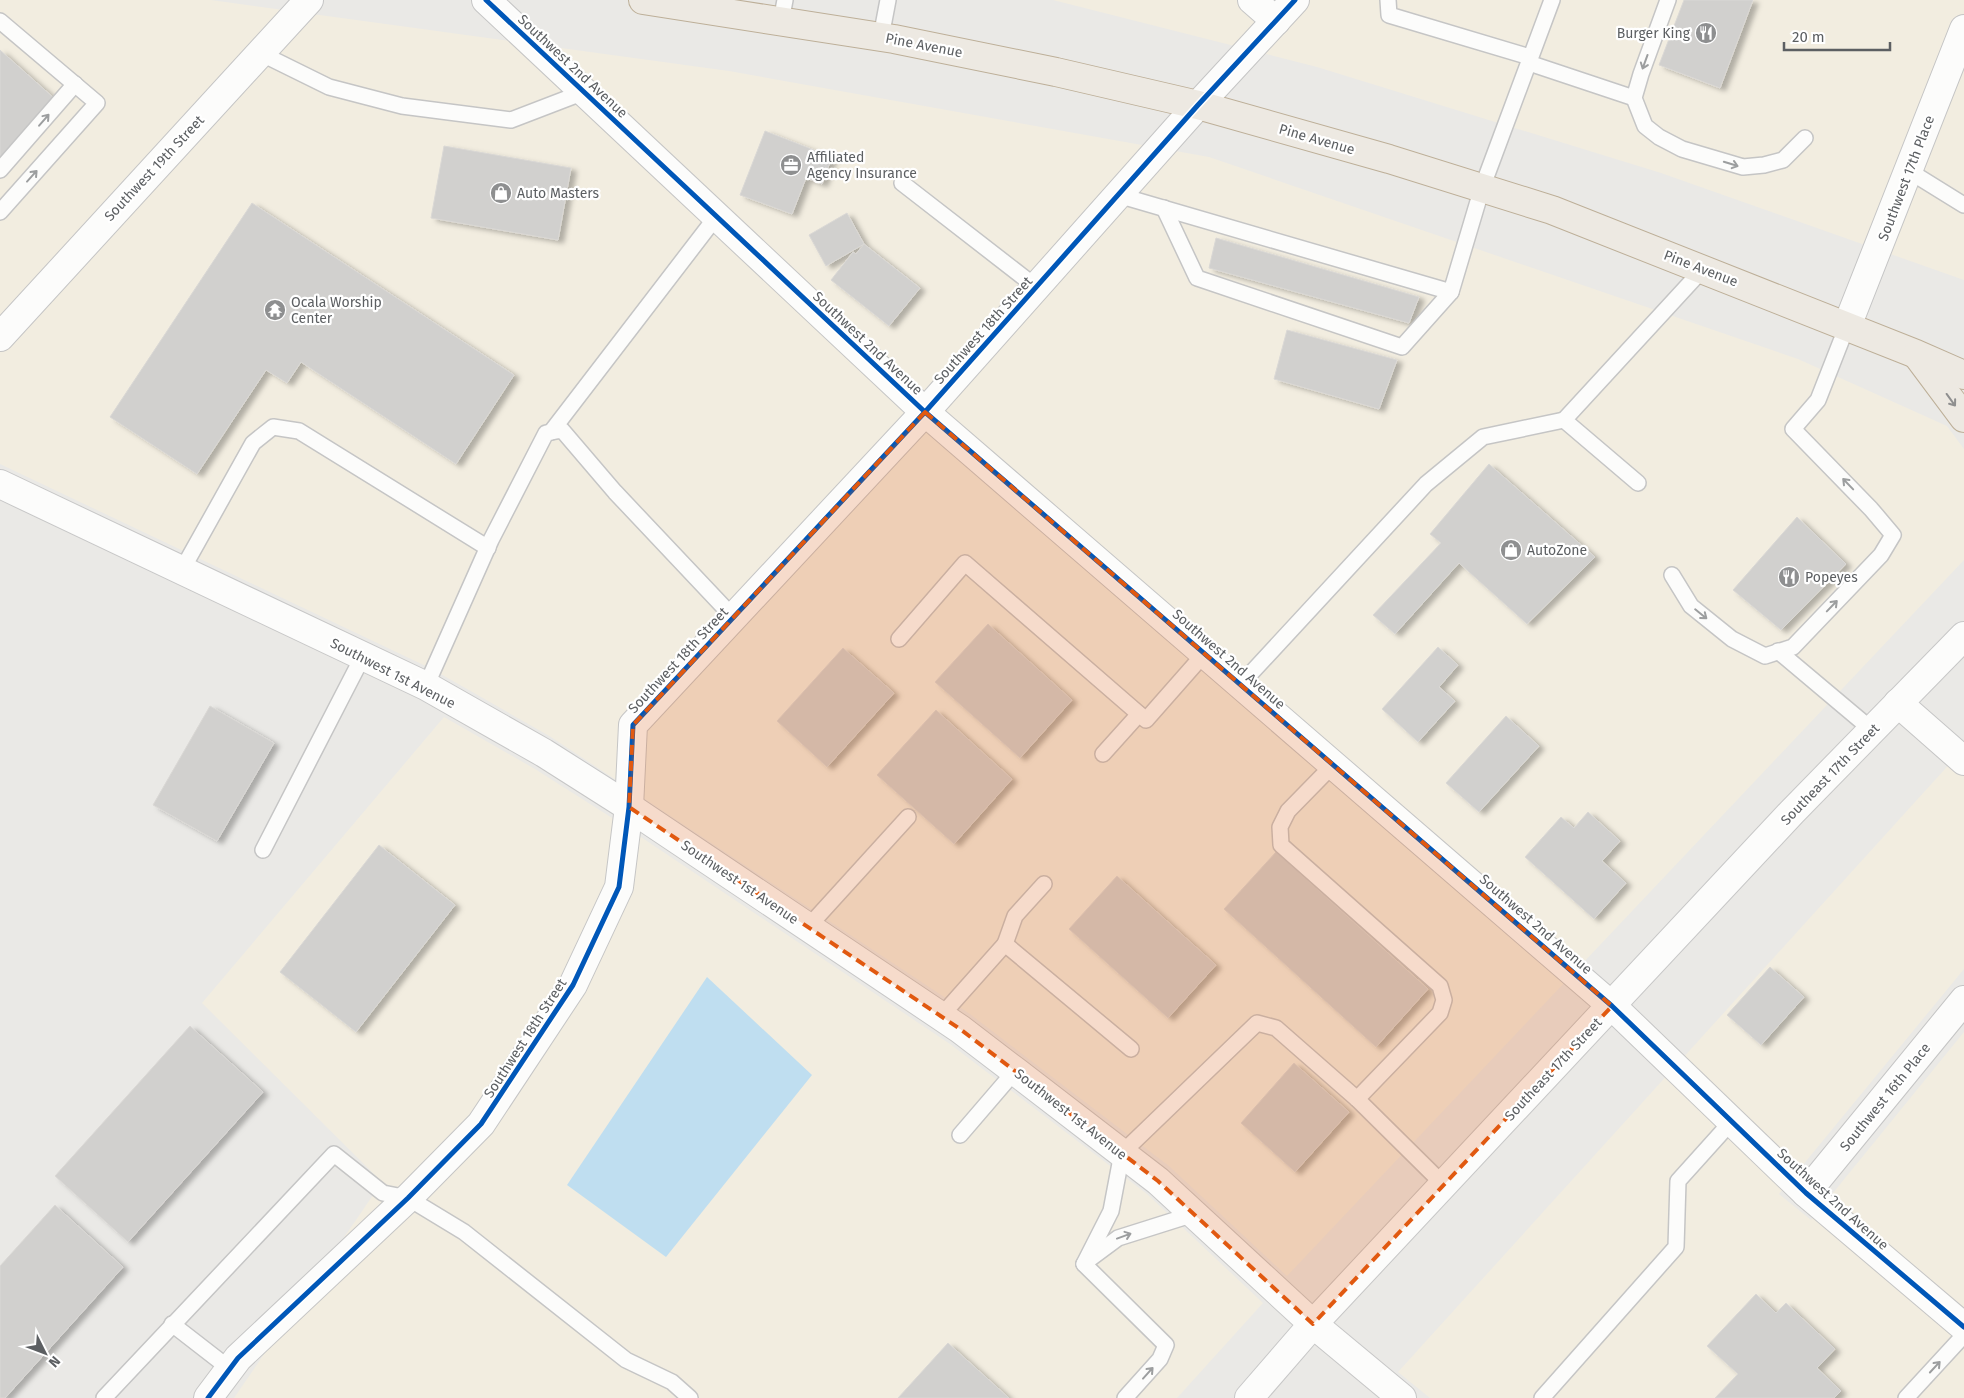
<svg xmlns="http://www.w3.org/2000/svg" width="1964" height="1398" font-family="'Fira Sans',sans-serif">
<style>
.commercial{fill:#f2ede0}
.water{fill:#bfdef0}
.building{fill:#d1d0ce;stroke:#dad8d5;filter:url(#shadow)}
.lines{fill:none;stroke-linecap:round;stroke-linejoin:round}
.lane-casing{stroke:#c5c5c5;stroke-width:18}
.street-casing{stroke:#c5c5c5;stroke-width:30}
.secondary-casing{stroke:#c7c7c7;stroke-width:30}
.highway-casing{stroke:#bdaf98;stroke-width:30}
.lane{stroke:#fcfcfb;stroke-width:15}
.street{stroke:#fcfcfb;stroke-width:28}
.secondary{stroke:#fcfcfb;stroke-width:28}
.highway{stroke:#ede9e2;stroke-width:28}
.cycleway-casing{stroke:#fff;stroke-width:8}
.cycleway{stroke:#0057b8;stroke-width:5}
.oneway{stroke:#9c9e9f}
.oneway2{stroke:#8f8f8f}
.marked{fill:#e15910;fill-opacity:0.2;stroke:#e15910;stroke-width:4;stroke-dasharray:10 6;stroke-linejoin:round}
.labels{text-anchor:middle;stroke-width:4.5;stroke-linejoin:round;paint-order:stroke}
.poi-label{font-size:14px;fill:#5c5f62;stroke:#fff;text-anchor:start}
.street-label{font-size:14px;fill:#5c5f62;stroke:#fff}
</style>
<defs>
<filter id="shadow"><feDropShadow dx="5.5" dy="3" stdDeviation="2.5" flood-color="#0004"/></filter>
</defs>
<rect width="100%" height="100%" fill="#eae9e6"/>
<g class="commercial">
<path d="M0 0H211L729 71 1209 157 1798 359 1947 426 1964 449V560L1287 1276 1169 1166 970 1014 551 737 432 669 0 464Z"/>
<path d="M1053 0H1964V280L1661 173 1317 67Z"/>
<path d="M444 717 535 769 620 823 950 1044 1147 1194 1263 1303 1177 1398H234L382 1182 202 1003Z"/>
<path d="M1964 748V969L1779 1194 1811 1220 1964 1032V1398H1430L1398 1372Z"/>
</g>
<path class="water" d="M707 977 812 1075 666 1257 567 1185Z"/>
<g class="building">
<path d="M1684 0H1753L1720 88 1659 65Z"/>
<path d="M0 50 55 99 0 160Z"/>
<path d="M765 131 832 157 822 184 806 178 792 214 740 195Z"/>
<path d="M444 146 571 168 558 240 431 218Z"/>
<path d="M252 203 514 375 456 464 301 362 287 383 266 370 197 474 110 417Z"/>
<path d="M847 213 864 244 826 266 809 235Z"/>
<path d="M1216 238 1419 297 1409 323 1209 268Z"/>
<path d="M864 244 920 288 889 326 831 280 853 252 856 254Z"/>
<path d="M1287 330 1397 360 1379 409 1274 379Z"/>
<path d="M1489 464 1595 557 1527 624 1459 563 1395 634 1373 615 1441 543 1430 534Z"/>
<path d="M1797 517 1846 564 1781 630 1733 590Z"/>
<path d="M988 624 1072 700 1020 758 935 682Z"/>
<path d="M1438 647 1458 665 1439 687 1455 701 1418 742 1382 709Z"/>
<path d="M843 648 894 693 827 767 777 721Z"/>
<path d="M210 706 274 743 217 841 153 805Z"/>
<path d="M936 710 1012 779 954 844 877 775Z"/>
<path d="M1506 716 1539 746 1479 812 1446 783Z"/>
<path d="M1588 812 1620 841 1602 861 1626 883 1594 919 1525 857 1561 817 1574 828Z"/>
<path d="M379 845 455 905 356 1032 280 972Z"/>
<path d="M1276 852 1428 989 1376 1047 1224 909Z"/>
<path d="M1117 876 1216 965 1168 1018 1069 929Z"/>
<path d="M1770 967 1804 997 1761 1045 1727 1015Z"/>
<path d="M190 1026 263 1092 128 1242 55 1176Z"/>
<path d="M1294 1063 1349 1112 1295 1172 1241 1123Z"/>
<path d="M55 1205 123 1267 5 1398H0V1266Z"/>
<path d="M1756 1294 1776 1313 1786 1303 1835 1349 1817 1368 1841 1391 1834 1398H1715L1738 1374 1707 1346Z"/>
<path d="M948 1343 1009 1398H898Z"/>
</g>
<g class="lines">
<g class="lane-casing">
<g id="lane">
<path d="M1388 0 1389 15 1530 57"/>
<path d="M1668 0 1641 74 1634 98 1645 126 1659 137 1682 149 1743 167 1764 165 1783 160 1805 138"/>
<path d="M0 21 97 103 0 212"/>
<path d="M781 21 785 0"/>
<path d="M881 37 888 0"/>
<path d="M260 53 329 87 402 106 511 120 584 92"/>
<path d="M1529 63 1634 98"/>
<path d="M0 170 75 84"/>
<path d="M1909 171 1964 205"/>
<path d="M902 183 1036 287"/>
<path d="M1118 195 1451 292 1482 188 1552 0"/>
<path d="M1164 208 1197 278 1402 347 1451 292"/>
<path d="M551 432 716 217"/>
<path d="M1638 483 1564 420 1703 269"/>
<path d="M182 570 253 443 273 427 299 431 488 548"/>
<path d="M1672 575 1691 606 1732 639 1765 656 1793 647 1881 555 1893 535 1871 509 1793 429 1818 400 1847 326"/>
<path d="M899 639 965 563 1146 720 1205 653"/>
<path d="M1778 651 1872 730"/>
<path d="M1241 684 1426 484 1483 437 1564 420"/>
<path d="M426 686 491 540 546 433 562 430 615 492 734 618"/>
<path d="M1103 754 1139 714"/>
<path d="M1334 764 1288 811 1280 827 1281 845 1440 986 1444 1000 1440 1013 1357 1099"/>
<path d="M263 850 363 656"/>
<path d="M808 927 908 817"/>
<path d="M1005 944 1015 916 1044 884"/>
<path d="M941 1016 1005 944 1131 1049"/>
<path d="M960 1135 1015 1071"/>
<path d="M1087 1261 1118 1238 1194 1214"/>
<path d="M1084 1264 1111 1211 1122 1153 1257 1023 1276 1028 1357 1099 1444 1185"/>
<path d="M1084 1264 1166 1345 1160 1359 1125 1398"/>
<path d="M172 1324 230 1369"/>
<path d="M104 1398 334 1154 383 1193 408 1198 464 1232 626 1360 672 1382 690 1398"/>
<path d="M1542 1398 1676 1247 1678 1181 1732 1121"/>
<path d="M1906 1398 1964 1335"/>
</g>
</g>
<g class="street-casing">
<g id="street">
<path d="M486 0 925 412 1612 1006 1806 1193 1964 1327"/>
<path d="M1252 0 1276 21"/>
<path d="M1847 326 1964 29"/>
<path d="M0 337 309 0"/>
<path d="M1898 703 1964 761"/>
<path d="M1806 1193 1964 1000"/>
<path d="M208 1398 238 1358 408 1198 481 1124 573 985 619 887 629 807 633 725 925 412 1198 105 1295 0"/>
</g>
</g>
<g class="secondary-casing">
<g id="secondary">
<path d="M0 484 426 686 544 753 629 807 960 1029 1015 1071 1158 1181 1313 1324 1402 1398"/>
<path d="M1249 1398 1313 1324 1792 812 1964 636"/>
</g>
</g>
<g class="highway-casing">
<g id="highway">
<path d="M643 0 894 39 1056 72 1198 105 1389 159 1552 210 1916 354 1964 375"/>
<path d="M1917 355 1964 418"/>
</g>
</g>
<use href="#lane" class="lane"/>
<use href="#street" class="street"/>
<use href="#secondary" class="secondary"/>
<use href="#highway" class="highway"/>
<g class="cycleway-casing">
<g id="cycleway">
<path d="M486 0 925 412 1612 1006 1806 1193 1964 1327"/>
<path d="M208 1398 238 1358 408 1198 481 1124 573 985 619 887 629 807 633 725 925 412 1198 105 1295 0"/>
</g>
</g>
<use href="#cycleway" class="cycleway"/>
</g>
<defs><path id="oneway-shaft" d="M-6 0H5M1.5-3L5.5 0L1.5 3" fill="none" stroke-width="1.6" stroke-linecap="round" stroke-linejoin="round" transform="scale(1.25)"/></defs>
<g class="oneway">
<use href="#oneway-shaft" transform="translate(1645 62) rotate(110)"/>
<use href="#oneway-shaft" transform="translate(44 120) rotate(-49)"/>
<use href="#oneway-shaft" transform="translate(1731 164) rotate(17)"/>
<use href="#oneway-shaft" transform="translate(32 176) rotate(-48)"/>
<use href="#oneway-shaft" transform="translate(1848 484) rotate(-134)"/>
<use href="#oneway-shaft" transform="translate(1832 606) rotate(-46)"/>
<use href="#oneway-shaft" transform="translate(1701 614) rotate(39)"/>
<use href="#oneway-shaft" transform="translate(1124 1236) rotate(-20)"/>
<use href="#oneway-shaft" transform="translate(1935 1367) rotate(-47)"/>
<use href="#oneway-shaft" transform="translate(1148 1373) rotate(-48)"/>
</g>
<use class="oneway2" href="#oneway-shaft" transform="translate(1951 400) rotate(54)"/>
<path class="marked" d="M925 412 1612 1006 1313 1324 1158 1181 1015 1071 960 1029 629 807 633 725Z"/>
<defs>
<g id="restaurant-disc" transform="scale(1.125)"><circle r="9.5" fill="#8e8f90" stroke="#fff"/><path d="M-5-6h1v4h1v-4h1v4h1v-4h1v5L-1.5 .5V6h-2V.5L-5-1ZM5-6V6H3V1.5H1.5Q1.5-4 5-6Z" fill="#fff"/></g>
<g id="office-disc" transform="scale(1.125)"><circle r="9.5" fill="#8e8f90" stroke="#fff"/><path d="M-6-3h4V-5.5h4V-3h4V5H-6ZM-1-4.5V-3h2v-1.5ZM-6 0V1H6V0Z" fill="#fff"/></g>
<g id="shop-disc" transform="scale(1.125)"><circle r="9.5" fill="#8e8f90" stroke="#fff"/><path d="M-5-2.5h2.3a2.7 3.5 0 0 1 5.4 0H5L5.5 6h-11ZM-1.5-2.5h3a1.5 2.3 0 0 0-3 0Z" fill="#fff"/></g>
<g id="temple-disc" transform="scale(1.125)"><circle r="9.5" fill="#8e8f90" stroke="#fff"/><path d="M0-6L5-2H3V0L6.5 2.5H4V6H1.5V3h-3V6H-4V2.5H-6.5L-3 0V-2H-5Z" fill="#fff"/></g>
</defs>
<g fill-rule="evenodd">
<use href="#restaurant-disc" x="1706" y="33"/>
<use href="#office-disc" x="791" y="165"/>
<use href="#shop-disc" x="501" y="193"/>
<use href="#temple-disc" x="275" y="310"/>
<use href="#shop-disc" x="1511" y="550"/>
<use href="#restaurant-disc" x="1789" y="577"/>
</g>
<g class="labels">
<g class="poi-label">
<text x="1690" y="38" text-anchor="end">Burger King</text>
<text x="807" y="162">Affiliated<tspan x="807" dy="16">Agency Insurance</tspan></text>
<text x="517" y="198">Auto Masters</text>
<text x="291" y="307">Ocala Worship<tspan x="291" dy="16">Center</tspan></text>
<text x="1527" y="555">AutoZone</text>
<text x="1805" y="582">Popeyes</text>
</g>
<g class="street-label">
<text transform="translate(924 45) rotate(11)" y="5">Pine Avenue</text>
<text transform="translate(573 66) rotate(43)" y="5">Southwest 2nd Avenue</text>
<text transform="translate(1317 139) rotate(16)" y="5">Pine Avenue</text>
<text transform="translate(154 168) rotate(-47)" y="5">Southwest 19th Street</text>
<text transform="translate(1906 178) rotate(-69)" y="5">Southwest 17th Place</text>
<text transform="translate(1701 268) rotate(21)" y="5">Pine Avenue</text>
<text transform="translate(983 330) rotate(-48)" y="5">Southwest 18th Street</text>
<text transform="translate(868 343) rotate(43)" y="5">Southwest 2nd Avenue</text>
<text transform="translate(1229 659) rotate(41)" y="5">Southwest 2nd Avenue</text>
<text transform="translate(678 660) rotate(-47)" y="5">Southwest 18th Street</text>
<text transform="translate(393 673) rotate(27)" y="5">Southwest 1st Avenue</text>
<text transform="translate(1830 774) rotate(-46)" y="5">Southeast 17th Street</text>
<text transform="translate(740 882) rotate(34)" y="5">Southwest 1st Avenue</text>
<text transform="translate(1536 924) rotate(41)" y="5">Southwest 2nd Avenue</text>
<text transform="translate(525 1038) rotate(-57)" y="5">Southwest 18th Street</text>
<text transform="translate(1553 1069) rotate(-47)" y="5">Southeast 17th Street</text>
<text transform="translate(1885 1097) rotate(-51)" y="5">Southwest 16th Place</text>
<text transform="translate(1071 1114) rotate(38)" y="5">Southwest 1st Avenue</text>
<text transform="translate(1833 1199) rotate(42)" y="5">Southwest 2nd Avenue</text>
</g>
</g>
<g transform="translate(45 1353) rotate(132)" stroke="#ffffff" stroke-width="4" paint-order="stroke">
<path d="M0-4L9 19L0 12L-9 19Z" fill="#5c5f62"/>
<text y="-8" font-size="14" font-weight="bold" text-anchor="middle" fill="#5c5f62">N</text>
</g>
<path d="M1784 42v8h106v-8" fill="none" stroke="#5c5f62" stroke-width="2.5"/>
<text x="1792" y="42" font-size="15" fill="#5c5f62" stroke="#ffffff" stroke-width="4" paint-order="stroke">20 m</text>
</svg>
